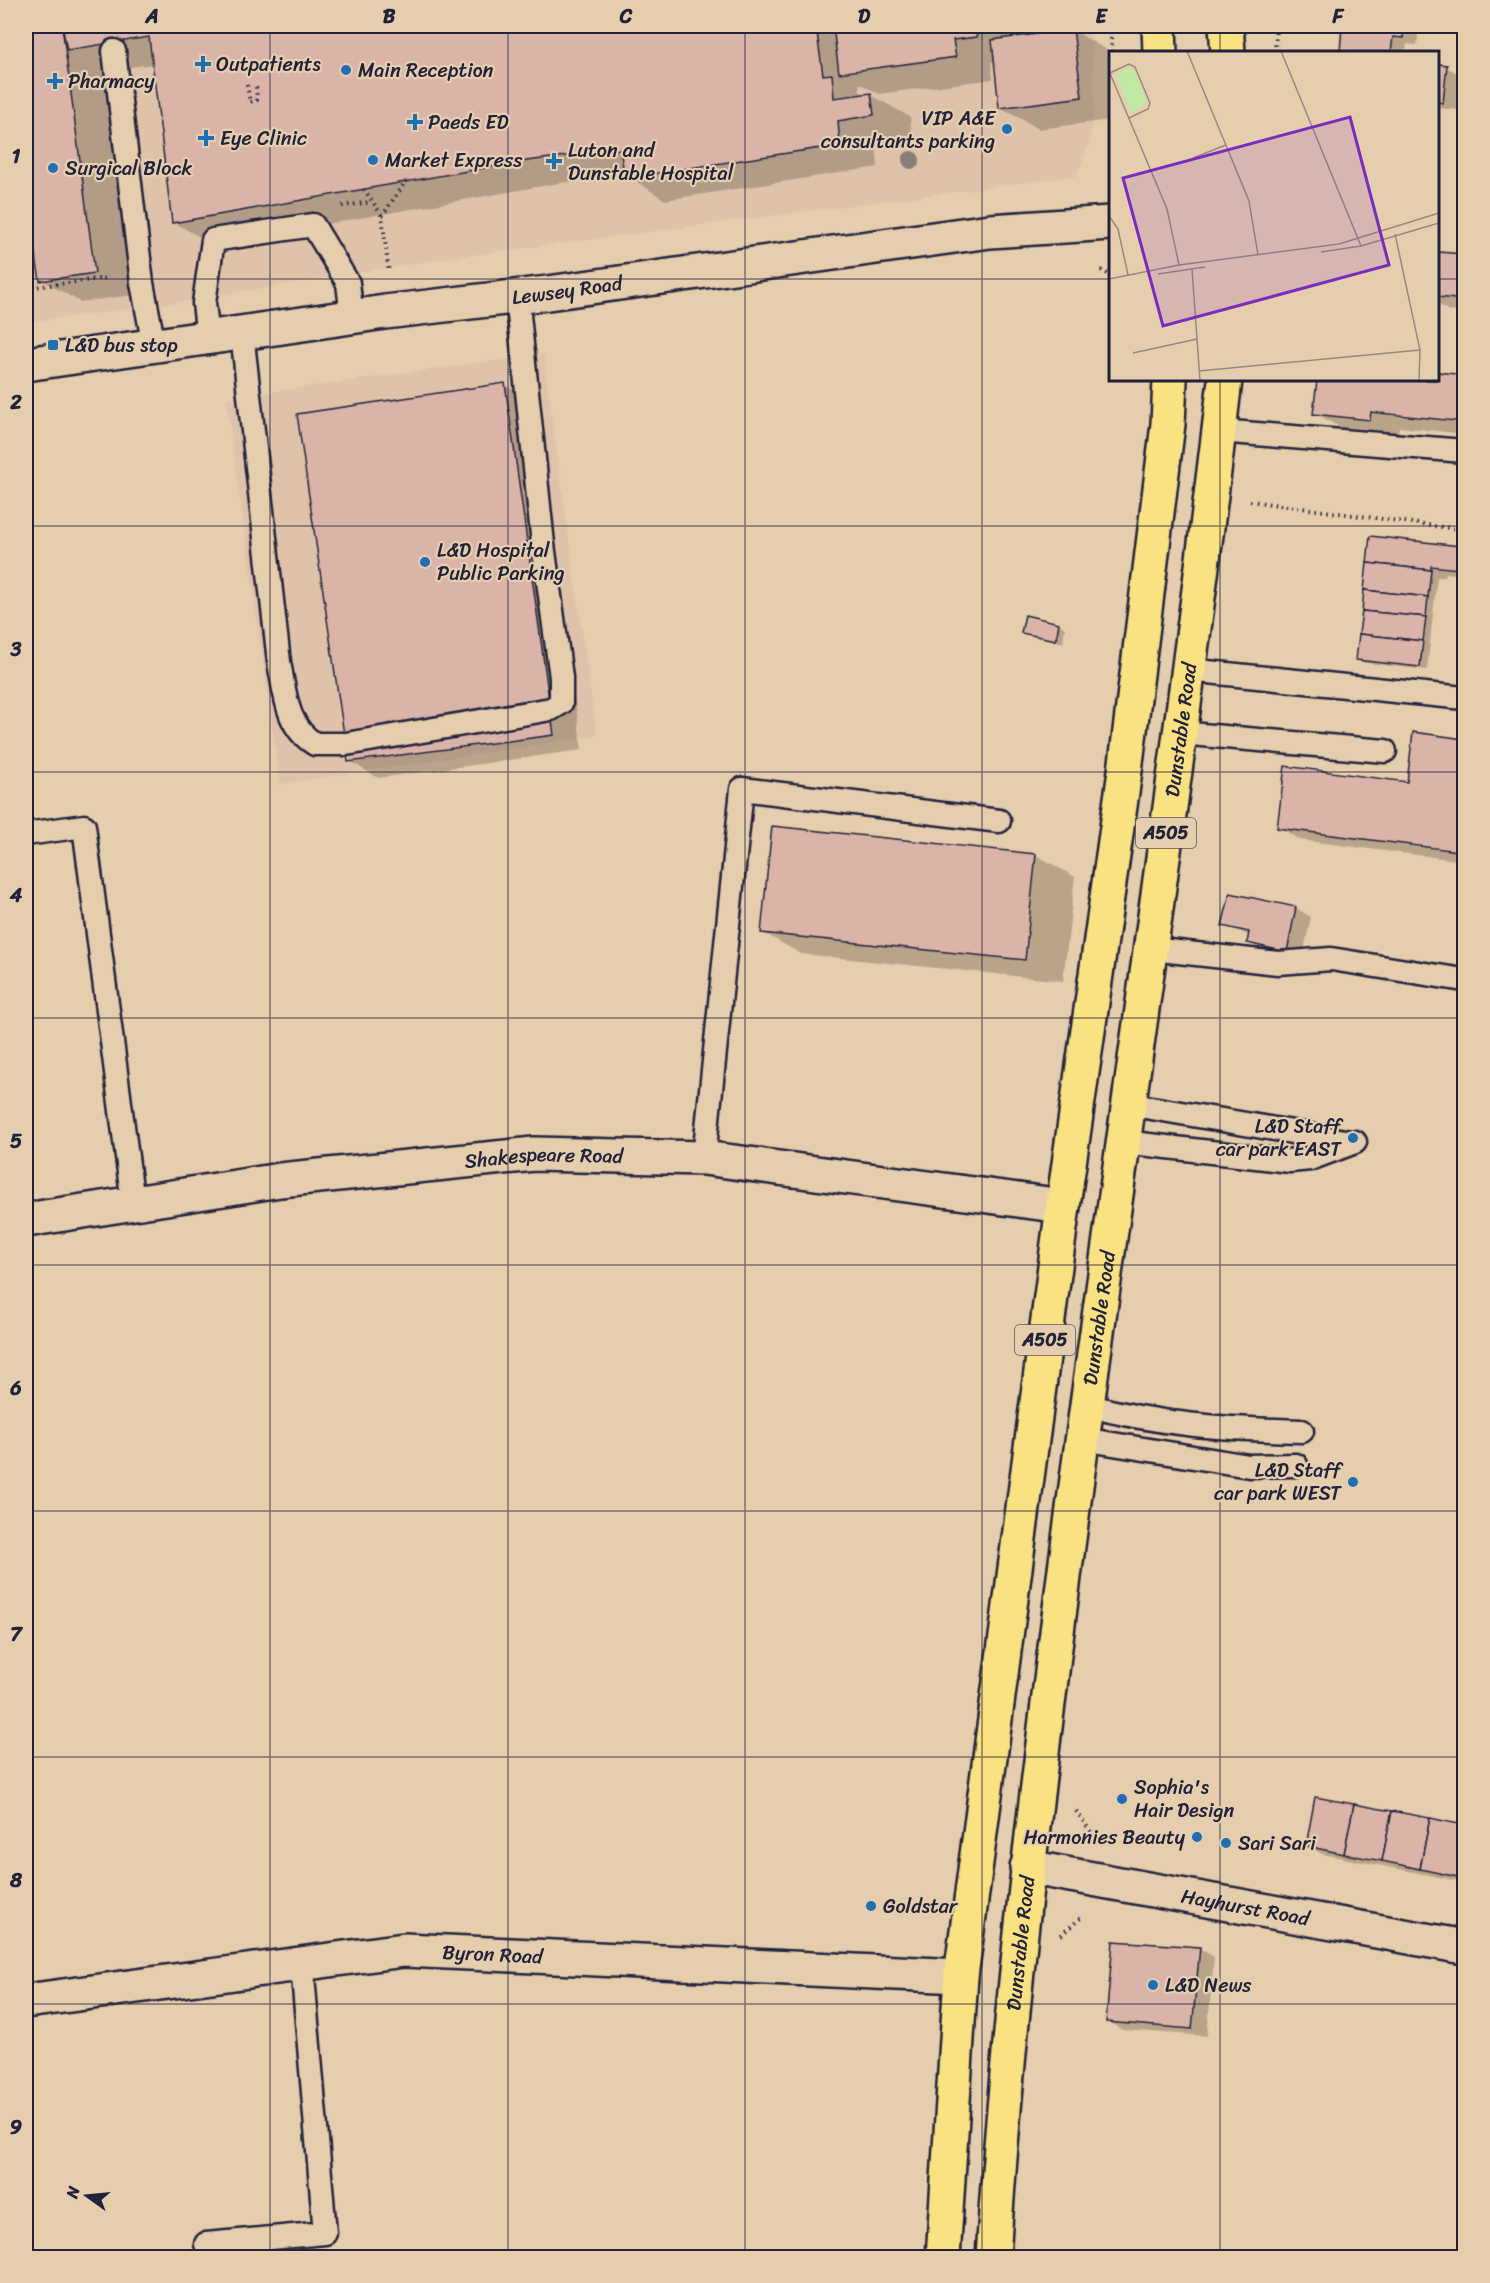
<svg xmlns="http://www.w3.org/2000/svg" width="1490" height="2283" font-family="Sriracha,sans-serif">
<style>
.built{fill:#dec3aa}
.shadow{fill:#0003;fill-rule:evenodd}
.building{fill:#dab4a9;stroke:#22223b;stroke-width:1.5}
.lines{fill:none;stroke-linecap:round;stroke-linejoin:round}
.lane-casing{stroke:#22223b;stroke-width:27}
.street-casing{stroke:#22223b;stroke-width:38}
.secondary-casing{stroke:#22223b;stroke-width:38}
.primary-casing{stroke:#22223b;stroke-width:38}
.path{stroke:#22223b;stroke-width:4;stroke-dasharray:1.5 4.5;stroke-linecap:butt}
.lane{stroke:#e5ceae;stroke-width:22}
.street{stroke:#e5ceae;stroke-width:33}
.secondary{stroke:#e5ceae;stroke-width:33}
.primary{stroke:#fae181;stroke-width:33}
.tree{fill:#878078}
.grid{fill:none;stroke:#22223b;stroke-width:1.5;stroke-opacity:0.55}
.poi-dot{fill:#1f6fb2;stroke:#e5ceae;stroke-width:2}
.labels{text-anchor:middle;stroke-width:4.5;stroke-linejoin:round;paint-order:stroke}
.shield{fill:#e5ceae;stroke:#5c565e;stroke-width:1.5}
.shield-label{font-size:18px;font-weight:bold;fill:#22223b}
.poi-label{font-size:20px;fill:#22223b;stroke:#e5ceae;text-anchor:start}
.street-label{font-size:20px;fill:#22223b;stroke:#e5ceae}
.inset-road{fill:none;stroke:#978980;stroke-width:1.5}
.view{fill:#7b2cbf;fill-opacity:0.15;stroke:#7b2cbf;stroke-width:3}
.inset-edge{fill:none;stroke:#22223b;stroke-width:3}
.neatline{fill:none;stroke:#22223b;stroke-width:2}
.grid-label{font-size:20px;text-anchor:middle;font-weight:bold;fill:#22223b}
</style>
<rect width="100%" height="100%" fill="#e5ceae"/>
<filter id="ink" filterUnits="userSpaceOnUse"><feTurbulence type="fractalNoise" baseFrequency=".0167" numOctaves="2"/><feDisplacementMap in="SourceGraphic" scale="12" xChannelSelector="R" yChannelSelector="G"/><feConvolveMatrix kernelMatrix="1 2 1 2 8 2 1 2 1" color-interpolation-filters="sRGB"/></filter>
<g filter="url(#ink)">
<g class="built">
<path d="M26 26H1091L1095 104 1089 145 1076 176 435 260 141 308 26 322Z"/>
<path d="M543 354 597 736 280 784 226 398Z"/>
</g>
<g class="shadow">
<path d="M26 26H1097L1098 32 1079 34 1111 52 1110 120 1039 129 1000 107 996 61 991 62 993 79 879 94 859 83 860 92 871 95 910 117 912 137 876 143 878 167 665 200 626 175 559 183 212 244 173 222 154 64 104 70 133 295 80 302 42 280 39 261 26 254ZM1011 31 1022 37 1012 39Z"/>
<path d="M1344 26H1419L1417 45 1407 44 1406 52H1341Z"/>
<path d="M1438 66 1446 67 1461 75 1458 110 1438 108Z"/>
<path d="M1438 253 1464 256V313L1449 311 1438 304Z"/>
<path d="M1438 374 1464 376V434L1399 427 1398 435 1343 429 1315 413 1318 380H1438Z"/>
<path d="M505 385 533 401 582 750 378 778 350 761Z"/>
<path d="M1371 538 1464 550V575L1446 573 1445 577H1437L1427 670 1365 663 1358 659Z"/>
<path d="M1059 624 1065 628 1063 643 1023 632Z"/>
<path d="M1415 734 1464 741V861L1300 840 1279 827 1408 783Z"/>
<path d="M773 828 1036 855 1075 877 1063 981 801 954 762 932Z"/>
<path d="M1231 895 1296 908 1311 917 1302 959 1263 951 1248 942 1250 936 1224 925Z"/>
<path d="M1316 1799 1464 1826V1882L1322 1854 1307 1845Z"/>
<path d="M1199 1948 1214 1957 1207 2036 1122 2030 1108 2021Z"/>
</g>
<g class="building">
<path d="M26 26H62L95 273 40 281 34 245 26 246Z"/>
<path d="M93 26H816L823 75 832 74 834 98 871 93 874 115 838 121 840 145 625 178 620 149 519 162 172 223 149 37 67 50 63 31Z"/>
<path d="M833 26H975L977 37 953 40 956 57 839 73Z"/>
<path d="M1342 26H1404L1403 38 1393 37 1391 52H1340Z"/>
<path d="M1073 29 1082 97 999 108 992 40Z"/>
<path d="M1438 64 1447 65 1443 103 1438 102Z"/>
<path d="M1438 252 1464 254V300L1438 297Z"/>
<path d="M1438 372 1464 375V422L1371 412 1370 420 1313 414 1317 380H1438Z"/>
<path d="M505 383 554 735 348 762 297 414Z"/>
<path d="M1464 463V505H1460Z"/>
<path d="M1370 536 1460 546 1458 569 1431 566V570L1367 563Z"/>
<path d="M1367 563 1431 570 1428 597 1364 590Z"/>
<path d="M1364 590 1428 597 1426 617 1362 611Z"/>
<path d="M1362 611 1426 617 1423 641 1359 634Z"/>
<path d="M1025 615 1059 623 1056 640 1021 633Z"/>
<path d="M1359 634 1423 641 1420 667 1356 660Z"/>
<path d="M1413 732 1464 739V798L1458 851 1277 828 1285 766 1407 782Z"/>
<path d="M772 826 1036 854 1025 960 761 933Z"/>
<path d="M1230 893 1296 907 1287 952 1247 943 1249 932 1222 926Z"/>
<path d="M1315 1797 1354 1804 1344 1854 1306 1846Z"/>
<path d="M1354 1804 1392 1811 1382 1861 1344 1854Z"/>
<path d="M1392 1811 1430 1818 1420 1869 1382 1861Z"/>
<path d="M1430 1818 1464 1825V1843L1458 1877 1420 1869Z"/>
<path d="M1464 1843V1878L1458 1877Z"/>
<path d="M1113 1941 1200 1947 1192 2029 1106 2022Z"/>
</g>
<g class="lines">
<g class="lane-casing">
<g id="lane">
<path d="M114 51 142 283 154 346"/>
<path d="M242 333 279 662C285 692 286 727 315 744H346L551 709 561 703V677L543 544 517 296"/>
<path d="M208 338 204 303 213 240 313 225 348 283 352 317"/>
<path d="M1219 431 1464 451"/>
<path d="M1188 670 1464 698"/>
<path d="M1179 733 1385 751"/>
<path d="M26 834 84 826 133 1203"/>
<path d="M1151 949 1278 963 1331 959 1464 980"/>
<path d="M1128 1104 1351 1142"/>
<path d="M1123 1142 1290 1161 1310 1159 1355 1142"/>
<path d="M704 1158 742 789 999 821"/>
<path d="M1087 1405C1158 1425 1228 1429 1302 1431"/>
<path d="M1082 1439 1249 1466 1296 1465"/>
<path d="M206 2244 325 2233 302 1964"/>
</g>
</g>
<g class="street-casing">
<g id="street">
<path id="s1" d="M26 1220 280 1180 534 1154 704 1158 1063 1206"/>
<path id="s2" d="M1027 1867 1464 1947"/>
<path id="s3" d="M26 2001 404 1950 961 1976"/>
</g>
</g>
<g class="secondary-casing">
<g id="secondary">
<path id="s4" d="M26 364 385 312 548 293 990 231 1110 223"/>
</g>
</g>
<g class="primary-casing">
<g id="primary">
<path d="M1159 26 1160 52"/>
<path d="M1226 26 1228 52"/>
<path d="M943 2258 961 1976 1063 1206 1125 771 1168 424 1170 380"/>
<path id="s5" d="M993 2258C1007 2029 1035 1803 1064 1577 1116 1177 1178 779 1225 380"/>
</g>
</g>
<g class="path">
<path d="M1110 26 1112 52"/>
<path d="M1275 52 1276 26"/>
<path d="M247 85 250 102 257 100 256 84"/>
<path d="M364 189 382 216 389 273"/>
<path d="M342 206 371 202"/>
<path d="M382 216 406 181"/>
<path d="M1101 270 1110 275"/>
<path d="M26 288 108 278"/>
<path d="M1250 501 1464 530"/>
<path d="M1076 1811 1096 1839"/>
<path d="M1061 1935 1083 1916"/>
</g>
<use href="#lane" class="lane"/>
<use href="#street" class="street"/>
<use href="#secondary" class="secondary"/>
<use href="#primary" class="primary"/>
</g>
<circle class="tree" cx="911" cy="160" r="9"/>
</g>
<path class="grid" d="M270 26V2258M508 26V2258M745 26V2258M982 26V2258M1220 26V52M26 279H1110M1438 279H1464M1220 380V2258M26 526H1464M26 772H1464M26 1018H1464M26 1265H1464M26 1511H1464M26 1757H1464M26 2004H1464"/>
<g class="poi-dot">
<path d="M200 55h6v6h6v6h-6v6h-6v-6h-6v-6h6z"/>
<circle cx="346" cy="70" r="6"/>
<path d="M52 72h6v6h6v6h-6v6h-6v-6h-6v-6h6z"/>
<path d="M412 113h6v6h6v6h-6v6h-6v-6h-6v-6h6z"/>
<circle cx="1007" cy="129" r="6"/>
<path d="M203 129h6v6h6v6h-6v6h-6v-6h-6v-6h6z"/>
<circle cx="373" cy="160" r="6"/>
<path d="M551 152h6v6h6v6h-6v6h-6v-6h-6v-6h6z"/>
<circle cx="53" cy="168" r="6"/>
<rect x="47" y="339" width="12" height="12" rx="3"/>
<circle cx="425" cy="562" r="6"/>
<circle cx="1353" cy="1138" r="6"/>
<circle cx="1353" cy="1482" r="6"/>
<circle cx="1122" cy="1799" r="6"/>
<circle cx="1197" cy="1837" r="6"/>
<circle cx="1226" cy="1843" r="6"/>
<circle cx="871" cy="1906" r="6"/>
<circle cx="1153" cy="1985" r="6"/>
</g>
<g class="labels">
<g class="shield">
<rect x="1136" y="818" width="60" height="30" rx="4.5"/>
<rect x="1015" y="1325" width="60" height="30" rx="4.5"/>
</g>
<g class="shield-label">
<text x="1166" y="839">A505</text>
<text x="1045" y="1346">A505</text>
</g>
<g class="poi-label">
<text x="216" y="71">Outpatients</text>
<text x="358" y="77">Main Reception</text>
<text x="68" y="88">Pharmacy</text>
<text x="995" y="125" text-anchor="end">VIP A&amp;E<tspan x="995" dy="23">consultants parking</tspan></text>
<text x="428" y="129">Paeds ED</text>
<text x="220" y="145">Eye Clinic</text>
<text x="568" y="157">Luton and<tspan x="568" dy="23">Dunstable Hospital</tspan></text>
<text x="385" y="167">Market Express</text>
<text x="65" y="175">Surgical Block</text>
<text x="65" y="352">L&amp;D bus stop</text>
<text x="437" y="557">L&amp;D Hospital<tspan x="437" dy="23">Public Parking</tspan></text>
<text x="1341" y="1133" text-anchor="end">L&amp;D Staff<tspan x="1341" dy="23">car park EAST</tspan></text>
<text x="1341" y="1477" text-anchor="end">L&amp;D Staff<tspan x="1341" dy="23">car park WEST</tspan></text>
<text x="1134" y="1794">Sophia's<tspan x="1134" dy="23">Hair Design</tspan></text>
<text x="1185" y="1844" text-anchor="end">Harmonies Beauty</text>
<text x="1238" y="1850">Sari Sari</text>
<text x="883" y="1913">Goldstar</text>
<text x="1165" y="1992">L&amp;D News</text>
</g>
<g class="street-label">
<text dy="7" stroke="none"><textPath href="#s4" startOffset="546">Lewsey Road</textPath></text>
<text dy="7" stroke="none"><textPath href="#s5" startOffset="1540">Dunstable Road</textPath></text>
<text dy="7" stroke="none"><textPath href="#s1" startOffset="522">Shakespeare Road</textPath></text>
<text dy="7" stroke="none"><textPath href="#s5" startOffset="946">Dunstable Road</textPath></text>
<text dy="7" stroke="none"><textPath href="#s2" startOffset="222">Hayhurst Road</textPath></text>
<text dy="7" stroke="none"><textPath href="#s5" startOffset="316">Dunstable Road</textPath></text>
<text dy="7" stroke="none"><textPath href="#s3" startOffset="470">Byron Road</textPath></text>
</g>
</g>
<g transform="translate(1109 51)">
<rect width="330" height="330" fill="#e5ceae"/>
<path d="M19 17 24 18 38 51 26 61 21 60 7 25Z" fill="#bfe9a5"/>
<path class="inset-road" d="M78 0 140 150 149 204M172 0 252 195M0 20 58 158 70 214M1 22 20 13 26 16 41 52 39 58 20 67M84 107 117 94M0 165 9 178 19 224M286 183 311 299 310 330M212 201 252 195 330 172M83 218 91 330M49 223 96 216M0 228 70 214 230 193 330 162M24 302 88 288M90 320 311 299"/>
<path class="view" d="M241 66 280 214 54 275 14 127Z"/>
<rect width="330" height="330" class="inset-edge"/>
</g>
<rect width="1490" height="2283" fill="none" stroke="#e5ceae" stroke-width="66"/>
<g transform="translate(87 2196) rotate(285)" stroke="#e5ceae" stroke-width="4.5" paint-order="stroke">
<path d="M0-4.5L10 22L0 15L-10 22Z" fill="#22223b"/>
<text y="-9" font-size="16" font-weight="bold" text-anchor="middle" fill="#22223b">N</text>
</g>
<rect x="33" y="33" width="1424" height="2217" class="neatline"/>
<g class="grid-label">
<text x="152" y="23">A</text>
<text x="389" y="23">B</text>
<text x="626" y="23">C</text>
<text x="864" y="23">D</text>
<text x="1101" y="23">E</text>
<text x="1338" y="23">F</text>
<text x="16" y="163">1</text>
<text x="16" y="409">2</text>
<text x="16" y="656">3</text>
<text x="16" y="902">4</text>
<text x="16" y="1148">5</text>
<text x="16" y="1395">6</text>
<text x="16" y="1641">7</text>
<text x="16" y="1887">8</text>
<text x="16" y="2134">9</text>
</g>
</svg>
